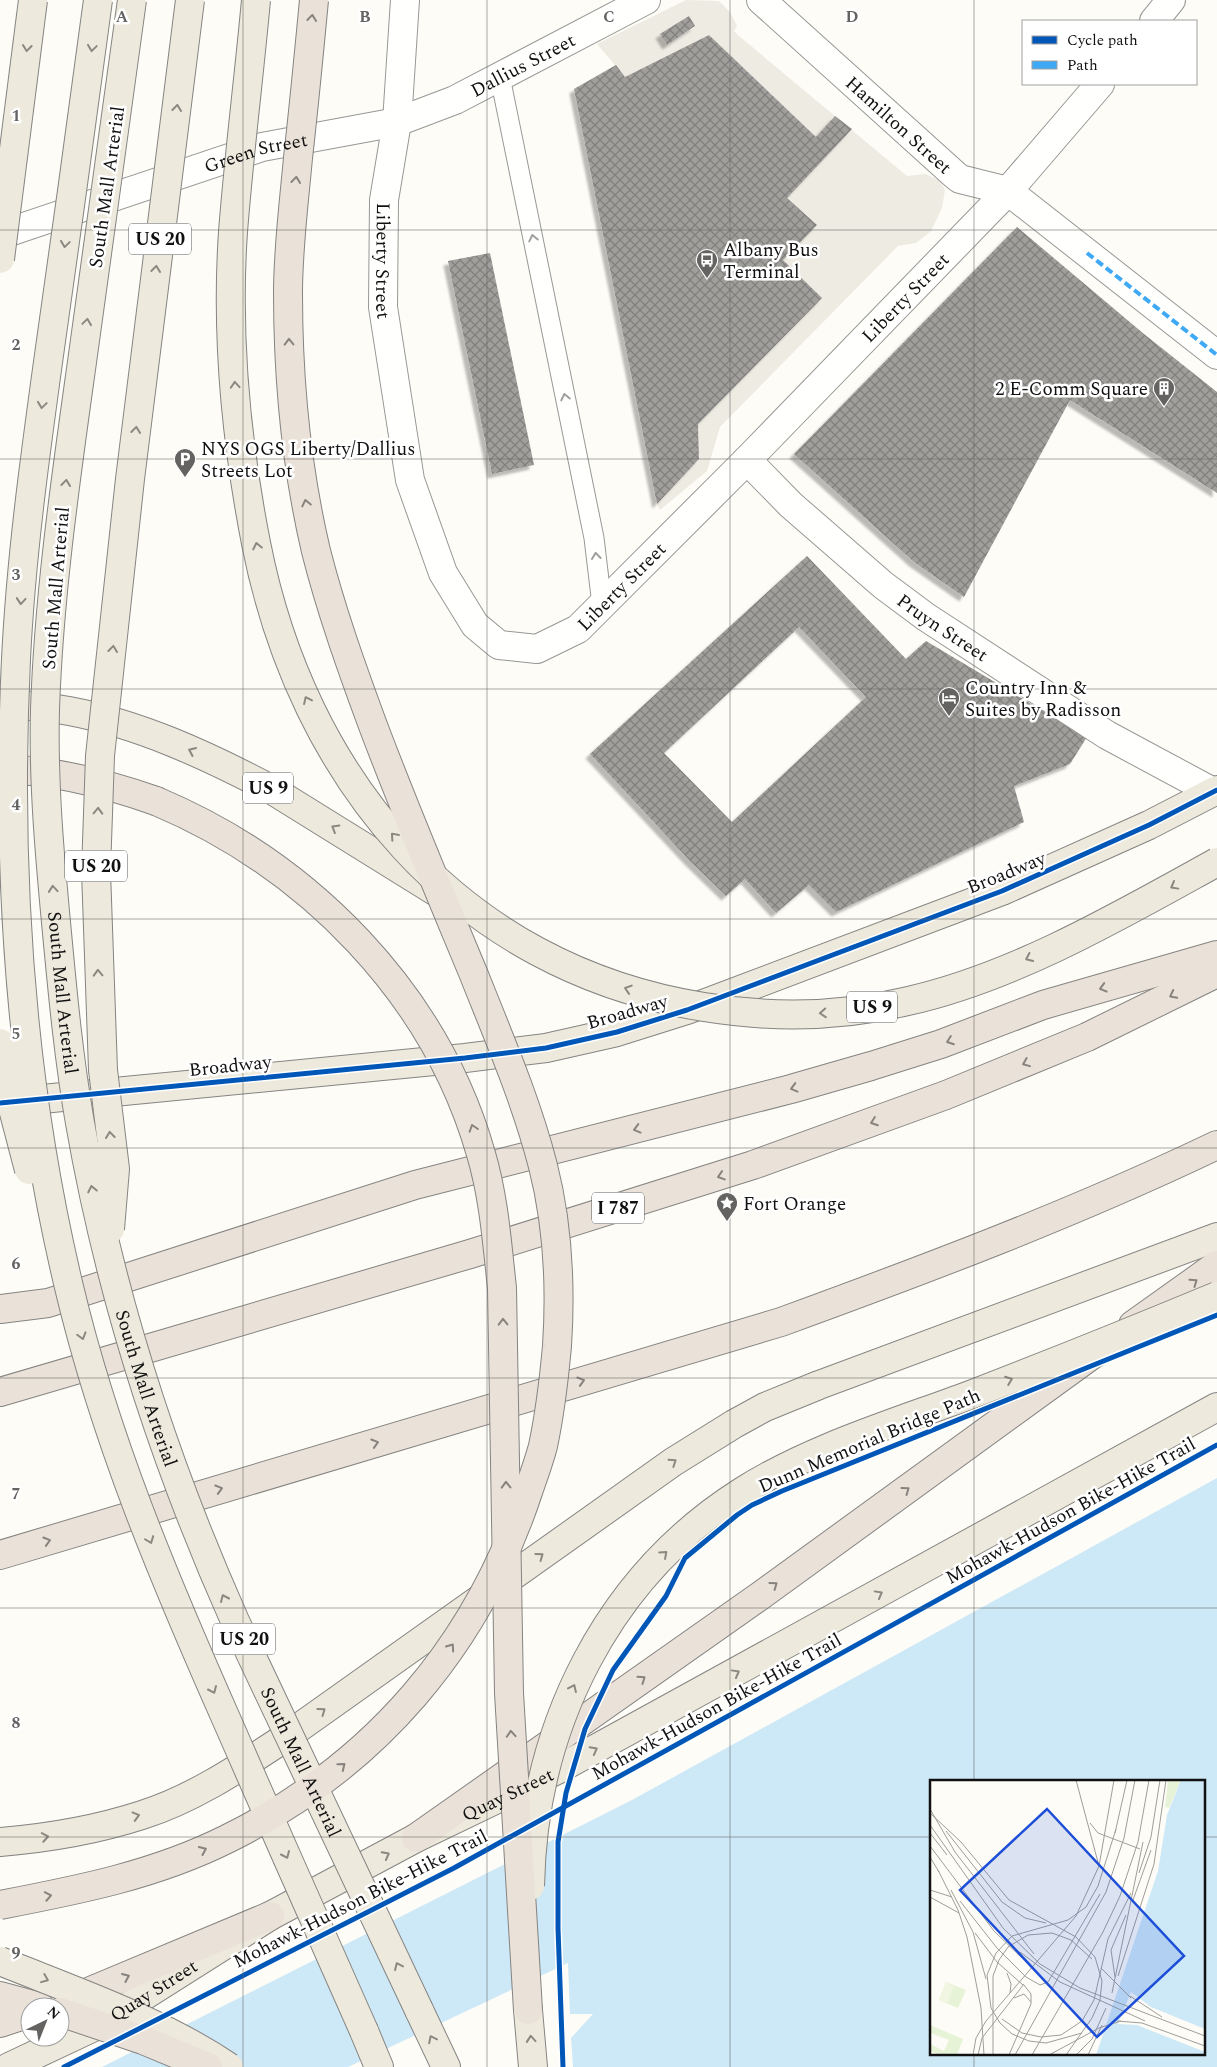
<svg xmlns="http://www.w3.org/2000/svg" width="1217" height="2067" font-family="Spectral,serif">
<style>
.plaza{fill:#edebe2;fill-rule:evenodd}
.water{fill:#cde8f7;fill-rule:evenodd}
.pier{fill:#fdfcf7}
.building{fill:url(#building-cross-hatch);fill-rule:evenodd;filter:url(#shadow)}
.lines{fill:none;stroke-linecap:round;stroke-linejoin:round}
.lane-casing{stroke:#979795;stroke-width:21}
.street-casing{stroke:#979795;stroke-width:30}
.primary-casing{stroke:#858482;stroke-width:30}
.highway-casing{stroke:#858482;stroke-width:30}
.lane{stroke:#fffffe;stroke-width:19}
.street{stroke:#fffffe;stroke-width:28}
.primary{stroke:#ede9dc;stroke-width:28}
.highway{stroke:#eae1d8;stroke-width:28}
.primary-bridge-casing{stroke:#858482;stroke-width:30;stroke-linecap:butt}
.highway-bridge-casing{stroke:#858482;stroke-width:30;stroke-linecap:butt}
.primary-bridge{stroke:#ede9dc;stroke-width:28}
.highway-bridge{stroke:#eae1d8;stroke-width:28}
.quiet{stroke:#3fa9f5;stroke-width:4;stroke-dasharray:8 4;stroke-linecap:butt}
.cycleway-casing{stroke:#fff;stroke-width:8}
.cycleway{stroke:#0057b8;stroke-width:5}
.oneway{stroke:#88837e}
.oneway2{stroke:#8a8881}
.oneway3{stroke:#a0a09f}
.grid{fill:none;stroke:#646362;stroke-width:1;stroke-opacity:0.55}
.labels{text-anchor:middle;stroke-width:5;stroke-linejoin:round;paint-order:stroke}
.shield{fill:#fff;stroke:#585858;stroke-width:1}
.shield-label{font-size:18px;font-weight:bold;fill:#111}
.street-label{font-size:19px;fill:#111;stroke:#fff}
.poi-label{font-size:19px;fill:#111;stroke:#fff;text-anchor:start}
.inset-road{fill:none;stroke:#9f9e9b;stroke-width:1}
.view{fill:#1d4ed8;fill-opacity:0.15;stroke:#1d4ed8;stroke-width:2.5}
.inset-edge{fill:none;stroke:#111;stroke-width:2.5}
.grid-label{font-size:16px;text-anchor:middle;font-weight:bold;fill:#646362;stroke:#fff;stroke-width:5;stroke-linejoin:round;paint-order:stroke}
</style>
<defs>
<pattern id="building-cross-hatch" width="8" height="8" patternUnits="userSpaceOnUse" patternTransform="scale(1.25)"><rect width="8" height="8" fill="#a19f9c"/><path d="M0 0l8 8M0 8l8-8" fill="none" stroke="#82807e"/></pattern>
<filter id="shadow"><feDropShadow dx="-4.5" dy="4.5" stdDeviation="1" flood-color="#0004"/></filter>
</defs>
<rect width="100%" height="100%" fill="#fdfcf7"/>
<path class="plaza" d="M686 0 719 1 730 12 737 26 734 31 739 36 907 176 926 174 940 181 945 190 942 208 931 231 916 243 898 246 720 427 707 471 660 510 657 504 699 459 698 424 821 298 783 260 772 184 816 137 709 35 625 77 597 44ZM689 17 695 27 667 45Z"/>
<path class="water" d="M1217 1478V2067H102L632 1800ZM931 1781H1203V2053H931Z"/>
<path class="pier" d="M568 1963 570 2014H593L571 2038 573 2067H348Z"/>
<g class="building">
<path d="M689 16 695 26 667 45 660 34Z"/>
<path d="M709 35 816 137 835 116 852 129 787 198 817 225 783 260 822 298 698 424 699 459 657 504 574 89 616 65 625 77Z"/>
<path d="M1017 227 1144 334 1217 392V493L1070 400 964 597 914 562 794 454Z"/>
<path d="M490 253 534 465 492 474 448 261Z"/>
<path d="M807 556 906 659 926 641 1087 737 1070 764 1014 786 1024 822 836 912 809 885 776 913 745 879 726 896 690 861 590 754ZM799 627 866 697 732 822 664 753Z"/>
</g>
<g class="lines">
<g class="lane-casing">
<path id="lane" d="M500 77 594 538 602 605"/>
</g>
<g class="street-casing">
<g id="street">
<path id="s1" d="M405 0 397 122 384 200 383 307 410 480 443 573 475 625 499 645 537 649 578 629 747 460 1008 191 1100 84"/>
<path id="s2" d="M761 0 955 175 960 179 1008 191 1217 355"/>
<path d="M1154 21 1171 0"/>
<path id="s3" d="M0 235 262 147 397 122 455 100 646 0"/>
<path id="s4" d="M747 460 791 505 883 585 926 617 1107 735 1213 792"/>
</g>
</g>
<g class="primary-casing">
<g id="primary">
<path d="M0 703C23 705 46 707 69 711 139 724 206 755 269 788L451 901"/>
<path d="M11 1102 465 1058 546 1048 617 1032 687 1010 1002 891 1149 825 1217 790"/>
<path d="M0 1842C48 1838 96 1830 142 1815 193 1799 239 1768 283 1739L673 1462 734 1424 765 1407 819 1385 1217 1237"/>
<path d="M419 2010 446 2067"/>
<path d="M528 2010 533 2067"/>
<path d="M364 2031 379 2067"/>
<path id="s5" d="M9 2067 98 2025 270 1916 416 1838 557 1770 1217 1407"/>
</g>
</g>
<g class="highway-casing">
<g id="highway">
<path d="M0 769C54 770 105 783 156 801"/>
<path d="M0 1309 48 1303 415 1185 791 1089 871 1066 941 1044 1043 1005 1217 955"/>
<path d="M1133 1325 1217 1265"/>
<path d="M0 1392 470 1254 753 1165 946 1095 1087 1037 1217 973"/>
<path d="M0 1555 781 1322C929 1268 1075 1213 1217 1145"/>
<path d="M416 1838 760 1596 1100 1349"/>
<path d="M0 1996 40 2007"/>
<path d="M69 2000 270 1916"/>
<path d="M0 2023 30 2013"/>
</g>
</g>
<use href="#lane" class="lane"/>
<use href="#street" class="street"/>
<use href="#primary" class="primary"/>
<use href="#highway" class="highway"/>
<g class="primary-bridge-casing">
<g id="primary-bridge">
<path d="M98 0C82 118 66 237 49 355 35 456 21 557 16 659 6 870 20 1082 69 1287 105 1439 165 1581 228 1723 273 1826 318 1928 364 2031"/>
<path id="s6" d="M132 0C115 121 99 241 82 362 66 477 49 593 45 709 43 784 50 859 57 933 63 997 69 1060 80 1123 110 1295 164 1462 235 1621L419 2010"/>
<path d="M256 0C249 77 239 154 233 232 226 335 236 441 256 543 302 779 459 968 704 1007 771 1018 841 1017 908 1001 1015 977 1121 915 1217 862"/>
<path d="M0 259 33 0"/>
<path d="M0 1043 7 1086 29 1170"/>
<path d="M110 1229 115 1169 103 1070 96 871 100 756 130 479 190 0"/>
<path d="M530 1886C533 1727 607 1577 743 1491 811 1448 895 1423 970 1395 1053 1363 1135 1330 1217 1296"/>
<path d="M0 1961C77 1992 159 2020 229 2067"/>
</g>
</g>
<g class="highway-bridge-casing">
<g id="highway-bridge">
<path d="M156 801C308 865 435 993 481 1154 494 1198 497 1243 502 1288L509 1693 528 2010"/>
<path d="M0 1905C78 1890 155 1875 227 1839 375 1766 478 1645 529 1489 534 1475 539 1461 543 1446 550 1413 554 1379 557 1346 561 1285 558 1225 543 1166 526 1100 499 1038 474 975 439 891 404 808 372 723 351 666 331 610 316 551 296 466 288 380 288 293 288 248 294 202 298 158 304 105 309 53 314 0"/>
<path d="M60 2012 143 2040 208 2067"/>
</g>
</g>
<use href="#primary-bridge" class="primary-bridge"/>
<use href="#highway-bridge" class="highway-bridge"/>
<path class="quiet" d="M1087 253 1217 355"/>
<g class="cycleway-casing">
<g id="cycleway">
<path d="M0 1103 465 1058 546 1048 617 1032 687 1010 1002 891 1149 825 1217 790"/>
<path d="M64 2067 454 1868 1217 1445"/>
<path d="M563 2067 558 1928V1842L566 1793 585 1729 613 1670 666 1596 685 1558 737 1515 752 1505 782 1491 1217 1315"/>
</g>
</g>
<use href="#cycleway" class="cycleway"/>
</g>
<defs><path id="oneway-chevron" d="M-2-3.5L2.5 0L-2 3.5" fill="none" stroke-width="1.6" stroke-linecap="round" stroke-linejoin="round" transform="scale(1.25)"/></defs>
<g class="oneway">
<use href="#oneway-chevron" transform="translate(312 18) rotate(-84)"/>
<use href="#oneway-chevron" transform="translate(296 180) rotate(-84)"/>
<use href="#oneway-chevron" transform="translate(289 342) rotate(-91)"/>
<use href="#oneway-chevron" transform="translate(306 503) rotate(-102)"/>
<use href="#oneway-chevron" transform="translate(1103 988) rotate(164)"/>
<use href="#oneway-chevron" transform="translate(1173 995) rotate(153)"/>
<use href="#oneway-chevron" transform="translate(950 1041) rotate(160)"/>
<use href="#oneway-chevron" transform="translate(1026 1063) rotate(158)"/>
<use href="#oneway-chevron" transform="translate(794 1088) rotate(165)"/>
<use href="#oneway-chevron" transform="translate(874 1122) rotate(160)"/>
<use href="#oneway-chevron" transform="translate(473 1128) rotate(-108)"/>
<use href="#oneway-chevron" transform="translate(637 1129) rotate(165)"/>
<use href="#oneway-chevron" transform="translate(721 1176) rotate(162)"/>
<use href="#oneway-chevron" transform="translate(1194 1282) rotate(-35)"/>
<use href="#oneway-chevron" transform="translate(503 1322) rotate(-91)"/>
<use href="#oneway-chevron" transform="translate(581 1381) rotate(-17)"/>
<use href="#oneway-chevron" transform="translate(375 1443) rotate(-17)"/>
<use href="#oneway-chevron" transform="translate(506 1485) rotate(-91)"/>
<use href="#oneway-chevron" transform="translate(219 1489) rotate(-17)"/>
<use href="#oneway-chevron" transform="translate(906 1490) rotate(-36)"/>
<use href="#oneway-chevron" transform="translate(47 1541) rotate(-17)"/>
<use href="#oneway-chevron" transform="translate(774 1585) rotate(-36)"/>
<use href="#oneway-chevron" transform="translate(451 1647) rotate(-55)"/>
<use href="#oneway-chevron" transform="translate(642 1679) rotate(-35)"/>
<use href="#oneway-chevron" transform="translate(511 1734) rotate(-94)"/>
<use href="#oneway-chevron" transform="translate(342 1766) rotate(-39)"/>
<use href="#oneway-chevron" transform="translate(203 1850) rotate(-24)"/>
<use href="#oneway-chevron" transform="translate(48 1896) rotate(-11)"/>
<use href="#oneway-chevron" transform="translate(126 1977) rotate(-23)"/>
</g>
<g class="oneway2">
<use href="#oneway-chevron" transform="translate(27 48) rotate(97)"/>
<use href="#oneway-chevron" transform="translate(92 48) rotate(98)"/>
<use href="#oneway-chevron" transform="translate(177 108) rotate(-83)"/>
<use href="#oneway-chevron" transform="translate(65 244) rotate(98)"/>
<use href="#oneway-chevron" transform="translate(156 269) rotate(-83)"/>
<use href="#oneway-chevron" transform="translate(87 322) rotate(-82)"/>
<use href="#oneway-chevron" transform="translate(235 385) rotate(-94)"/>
<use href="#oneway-chevron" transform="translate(42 405) rotate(98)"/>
<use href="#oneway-chevron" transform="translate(136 430) rotate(-83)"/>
<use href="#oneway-chevron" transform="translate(66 483) rotate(-83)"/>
<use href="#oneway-chevron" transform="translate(257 546) rotate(-102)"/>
<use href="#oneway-chevron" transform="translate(21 601) rotate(95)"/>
<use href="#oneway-chevron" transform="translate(113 649) rotate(-83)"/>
<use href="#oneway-chevron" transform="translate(307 700) rotate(-115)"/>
<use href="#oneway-chevron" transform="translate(192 751) rotate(-156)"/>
<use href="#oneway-chevron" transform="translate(98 811) rotate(-88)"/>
<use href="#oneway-chevron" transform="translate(335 828) rotate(-149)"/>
<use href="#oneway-chevron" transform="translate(394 836) rotate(-131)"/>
<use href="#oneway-chevron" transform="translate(1174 886) rotate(151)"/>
<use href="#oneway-chevron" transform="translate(53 889) rotate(-95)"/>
<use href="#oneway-chevron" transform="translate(1029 958) rotate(155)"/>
<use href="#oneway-chevron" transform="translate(98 973) rotate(-92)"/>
<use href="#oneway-chevron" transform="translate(628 989) rotate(-162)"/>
<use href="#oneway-chevron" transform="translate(823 1013) rotate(176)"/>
<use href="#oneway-chevron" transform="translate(110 1135) rotate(-97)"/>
<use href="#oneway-chevron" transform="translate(92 1189) rotate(-102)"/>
<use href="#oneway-chevron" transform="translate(82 1336) rotate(74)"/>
<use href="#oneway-chevron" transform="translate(1009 1380) rotate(-21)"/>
<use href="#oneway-chevron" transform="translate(673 1462) rotate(-34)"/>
<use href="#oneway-chevron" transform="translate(150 1540) rotate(69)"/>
<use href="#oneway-chevron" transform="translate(664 1554) rotate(-42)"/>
<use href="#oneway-chevron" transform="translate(540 1556) rotate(-36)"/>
<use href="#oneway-chevron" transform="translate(879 1594) rotate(-29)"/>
<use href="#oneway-chevron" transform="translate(224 1598) rotate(-114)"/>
<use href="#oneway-chevron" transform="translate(736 1673) rotate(-29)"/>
<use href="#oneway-chevron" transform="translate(573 1688) rotate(-65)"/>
<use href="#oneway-chevron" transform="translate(213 1690) rotate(66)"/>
<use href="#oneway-chevron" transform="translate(322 1711) rotate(-36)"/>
<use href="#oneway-chevron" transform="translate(594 1750) rotate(-28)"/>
<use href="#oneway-chevron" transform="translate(136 1816) rotate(-15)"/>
<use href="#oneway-chevron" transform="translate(45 1837) rotate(-10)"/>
<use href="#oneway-chevron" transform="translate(286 1855) rotate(66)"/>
<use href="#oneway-chevron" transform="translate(386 1855) rotate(-28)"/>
<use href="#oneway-chevron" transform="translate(398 1966) rotate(-115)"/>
<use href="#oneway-chevron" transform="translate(45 1979) rotate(22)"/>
<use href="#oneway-chevron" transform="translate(432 2039) rotate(-116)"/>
<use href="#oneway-chevron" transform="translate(531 2039) rotate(-95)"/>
</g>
<g class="oneway3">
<use href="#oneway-chevron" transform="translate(533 238) rotate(-102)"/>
<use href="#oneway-chevron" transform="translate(565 397) rotate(-102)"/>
<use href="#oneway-chevron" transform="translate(596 556) rotate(-96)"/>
</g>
<path class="grid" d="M243 0V2067M487 0V2067M730 0V2067M974 0V1781M0 230H1217M0 459H1217M0 689H1217M0 919H1217M0 1148H1217M0 1378H1217M0 1608H1217M0 1837H931M1203 1837H1217M974 2053V2067"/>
<defs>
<g id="bus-pin" transform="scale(1.125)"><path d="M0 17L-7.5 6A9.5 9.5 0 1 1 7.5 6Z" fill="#646362" stroke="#fff"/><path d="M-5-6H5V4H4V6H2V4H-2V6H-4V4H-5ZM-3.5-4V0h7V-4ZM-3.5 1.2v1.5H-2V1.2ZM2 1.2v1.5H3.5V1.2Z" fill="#fff"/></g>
<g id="building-pin" transform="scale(1.125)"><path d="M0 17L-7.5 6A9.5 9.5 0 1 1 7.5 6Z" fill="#646362" stroke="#fff"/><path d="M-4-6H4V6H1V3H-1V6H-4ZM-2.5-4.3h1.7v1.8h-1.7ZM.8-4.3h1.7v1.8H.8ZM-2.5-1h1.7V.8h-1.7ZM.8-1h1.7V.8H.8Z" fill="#fff"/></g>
<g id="parking-pin" transform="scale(1.125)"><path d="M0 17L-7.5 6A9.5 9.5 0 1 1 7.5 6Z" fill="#646362" stroke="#fff"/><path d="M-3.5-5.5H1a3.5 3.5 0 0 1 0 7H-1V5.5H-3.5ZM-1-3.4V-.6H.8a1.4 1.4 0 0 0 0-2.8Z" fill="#fff"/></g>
<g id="hotel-pin" transform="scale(1.125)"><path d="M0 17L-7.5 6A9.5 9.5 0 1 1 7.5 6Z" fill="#646362" stroke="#fff"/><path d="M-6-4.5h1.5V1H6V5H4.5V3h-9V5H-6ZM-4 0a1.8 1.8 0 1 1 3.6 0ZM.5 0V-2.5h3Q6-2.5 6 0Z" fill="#fff"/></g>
<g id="sight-pin" transform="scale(1.125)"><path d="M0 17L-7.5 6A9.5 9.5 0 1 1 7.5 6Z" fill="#646362" stroke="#fff"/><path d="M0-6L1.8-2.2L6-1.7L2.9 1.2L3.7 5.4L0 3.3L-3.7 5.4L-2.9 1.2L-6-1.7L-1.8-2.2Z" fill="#fff"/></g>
</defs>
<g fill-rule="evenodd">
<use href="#bus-pin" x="707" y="260"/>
<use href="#building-pin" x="1164" y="388"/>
<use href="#parking-pin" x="185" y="459"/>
<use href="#hotel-pin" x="949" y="698"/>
<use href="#sight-pin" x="727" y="1203"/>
</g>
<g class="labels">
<g class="shield">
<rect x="129" y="223.5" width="62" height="31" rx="4"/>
<rect x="243" y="772.5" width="50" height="31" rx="4"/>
<rect x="65" y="850.5" width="62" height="31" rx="4"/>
<rect x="847" y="991.5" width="50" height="31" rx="4"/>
<rect x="592" y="1192.5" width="52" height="31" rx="4"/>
<rect x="213" y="1623.5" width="62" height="31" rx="4"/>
</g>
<g class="shield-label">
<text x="160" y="245">US 20</text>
<text x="268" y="794">US 9</text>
<text x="96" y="872">US 20</text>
<text x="872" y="1013">US 9</text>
<text x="618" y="1214">I 787</text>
<text x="244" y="1645">US 20</text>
</g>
<g class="street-label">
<text dy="7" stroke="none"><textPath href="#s3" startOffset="552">Dallius Street</textPath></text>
<text dy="7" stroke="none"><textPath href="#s2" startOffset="186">Hamilton Street</textPath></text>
<text dy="7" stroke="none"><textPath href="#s3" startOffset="269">Green Street</textPath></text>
<text transform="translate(106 187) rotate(-82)" y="7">South Mall Arterial</text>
<text dy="7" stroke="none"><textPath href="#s1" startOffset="262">Liberty Street</textPath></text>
<text dy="7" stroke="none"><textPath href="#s1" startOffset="1224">Liberty Street</textPath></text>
<text dy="7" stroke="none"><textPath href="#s1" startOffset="819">Liberty Street</textPath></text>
<text transform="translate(55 588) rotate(-85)" y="7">South Mall Arterial</text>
<text dy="7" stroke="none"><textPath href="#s4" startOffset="258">Pruyn Street</textPath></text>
<text transform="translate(1006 872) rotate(-22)" y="7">Broadway</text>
<text dy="7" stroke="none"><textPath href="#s6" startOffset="999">South Mall Arterial</textPath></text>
<text transform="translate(627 1011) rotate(-16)" y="7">Broadway</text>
<text transform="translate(230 1065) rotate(-6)" y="7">Broadway</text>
<text dy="7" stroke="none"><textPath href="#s6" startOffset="1404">South Mall Arterial</textPath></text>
<text transform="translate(869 1440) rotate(-23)" y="7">Dunn Memorial Bridge Path</text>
<text transform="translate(1070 1510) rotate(-29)" y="7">Mohawk-Hudson Bike-Hike Trail</text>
<text transform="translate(716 1706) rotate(-29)" y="7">Mohawk-Hudson Bike-Hike Trail</text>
<text dy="7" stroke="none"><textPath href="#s6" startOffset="1809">South Mall Arterial</textPath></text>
<text dy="7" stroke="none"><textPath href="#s5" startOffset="569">Quay Street</textPath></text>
<text transform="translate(360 1898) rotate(-27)" y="7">Mohawk-Hudson Bike-Hike Trail</text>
<text dy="7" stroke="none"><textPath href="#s5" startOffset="164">Quay Street</textPath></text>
</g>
<g class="poi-label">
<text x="723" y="256">Albany Bus<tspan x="723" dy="22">Terminal</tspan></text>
<text x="1148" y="395" text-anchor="end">2 E-Comm Square</text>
<text x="201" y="455">NYS OGS Liberty/Dallius<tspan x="201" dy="22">Streets Lot</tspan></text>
<text x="965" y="694">Country Inn &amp;<tspan x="965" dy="22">Suites by Radisson</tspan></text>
<text x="743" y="1210">Fort Orange</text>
</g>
</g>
<g transform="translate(930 1780)">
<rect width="275" height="275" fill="#fdfcf7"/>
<path d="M0 245 33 259 27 275H10L0 271V264L14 271 19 260 0 253Z" fill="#e7f3d7"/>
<path d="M238 0H251L239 28 235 27ZM16 202 36 210 28 228 9 220Z" fill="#e7f3d7"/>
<path d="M16 202 24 206 17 224 9 220Z" fill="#f0f6e1"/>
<path d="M251 0H275V275H166L228 91 237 35Z" fill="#cde8f7"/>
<path d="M201 212 221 227 275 249V272L207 245 188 244Z" fill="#fdfcf7"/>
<path class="inset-road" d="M146 0 169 86M0 29 25 72 104 174M0 33 31 62 79 120 146 157 165 177 172 201 170 220 162 238 136 275M160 43 168 53 210 69M0 45 73 148 110 184 150 208 275 256M16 51 72 122 95 138 116 143M0 53 17 75M185 53 197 0M0 66 64 151 92 178M0 77 9 92M8 90 28 130 37 157 51 228 54 275M209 93 221 57 230 0M0 110 22 117M21 110 43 152 56 199M0 117 29 133M203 120 221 70M30 121 67 168 96 197M45 153 67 182 93 205M90 172 130 202 215 241M171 188 201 218M77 193 81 204 80 213M188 196 224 84 236 0M96 197 110 205 118 202 170 114M185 197 181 170 196 135M182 213 213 62M200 216 232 237M84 218 94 214 101 222M72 239 92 253 111 257 131 255 152 241 164 220 178 159 201 113M187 241 212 243 275 266M152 253 116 263 99 261 82 254 70 243 61 228 57 195 66 173 82 156 138 140 156 127 168 106 186 49M43 275 46 258 56 241 146 136 169 86 184 0M48 275 52 258 94 204M63 275V196L69 180 78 167 98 155 122 153 141 160 162 179M79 275 101 224V214L94 205M85 275 176 112 194 58 205 0M102 275 173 152 190 116 208 62 219 0M119 275 169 248 191 241M146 275 162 259 176 228M158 275 172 245"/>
<path class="view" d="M117 29 254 176 167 257 30 110Z"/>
<rect width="275" height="275" class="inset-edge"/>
</g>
<g class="grid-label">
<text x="122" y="22">A</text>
<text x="365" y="22">B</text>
<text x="609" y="22">C</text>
<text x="852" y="22">D</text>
<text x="16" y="121">1</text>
<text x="16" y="350">2</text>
<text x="16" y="580">3</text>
<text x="16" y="810">4</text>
<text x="16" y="1039">5</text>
<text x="16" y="1269">6</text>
<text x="16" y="1499">7</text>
<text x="16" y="1728">8</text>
<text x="16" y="1958">9</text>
</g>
<rect x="1022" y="20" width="175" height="65" fill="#ffffff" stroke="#a0a0a0"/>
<rect x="1032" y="36" width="25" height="8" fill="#0057b8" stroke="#a0a0a0"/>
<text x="1067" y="45" font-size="15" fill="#111111">Cycle path</text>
<rect x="1032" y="61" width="25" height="8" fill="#3fa9f5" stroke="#a0a0a0"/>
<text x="1067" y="70" font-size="15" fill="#111111">Path</text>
<g transform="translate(45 2022) rotate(43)"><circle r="24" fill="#ffffff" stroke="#a0a0a0"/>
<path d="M0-4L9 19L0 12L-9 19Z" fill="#646362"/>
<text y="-8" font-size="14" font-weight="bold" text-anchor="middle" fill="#111111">N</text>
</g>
</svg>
